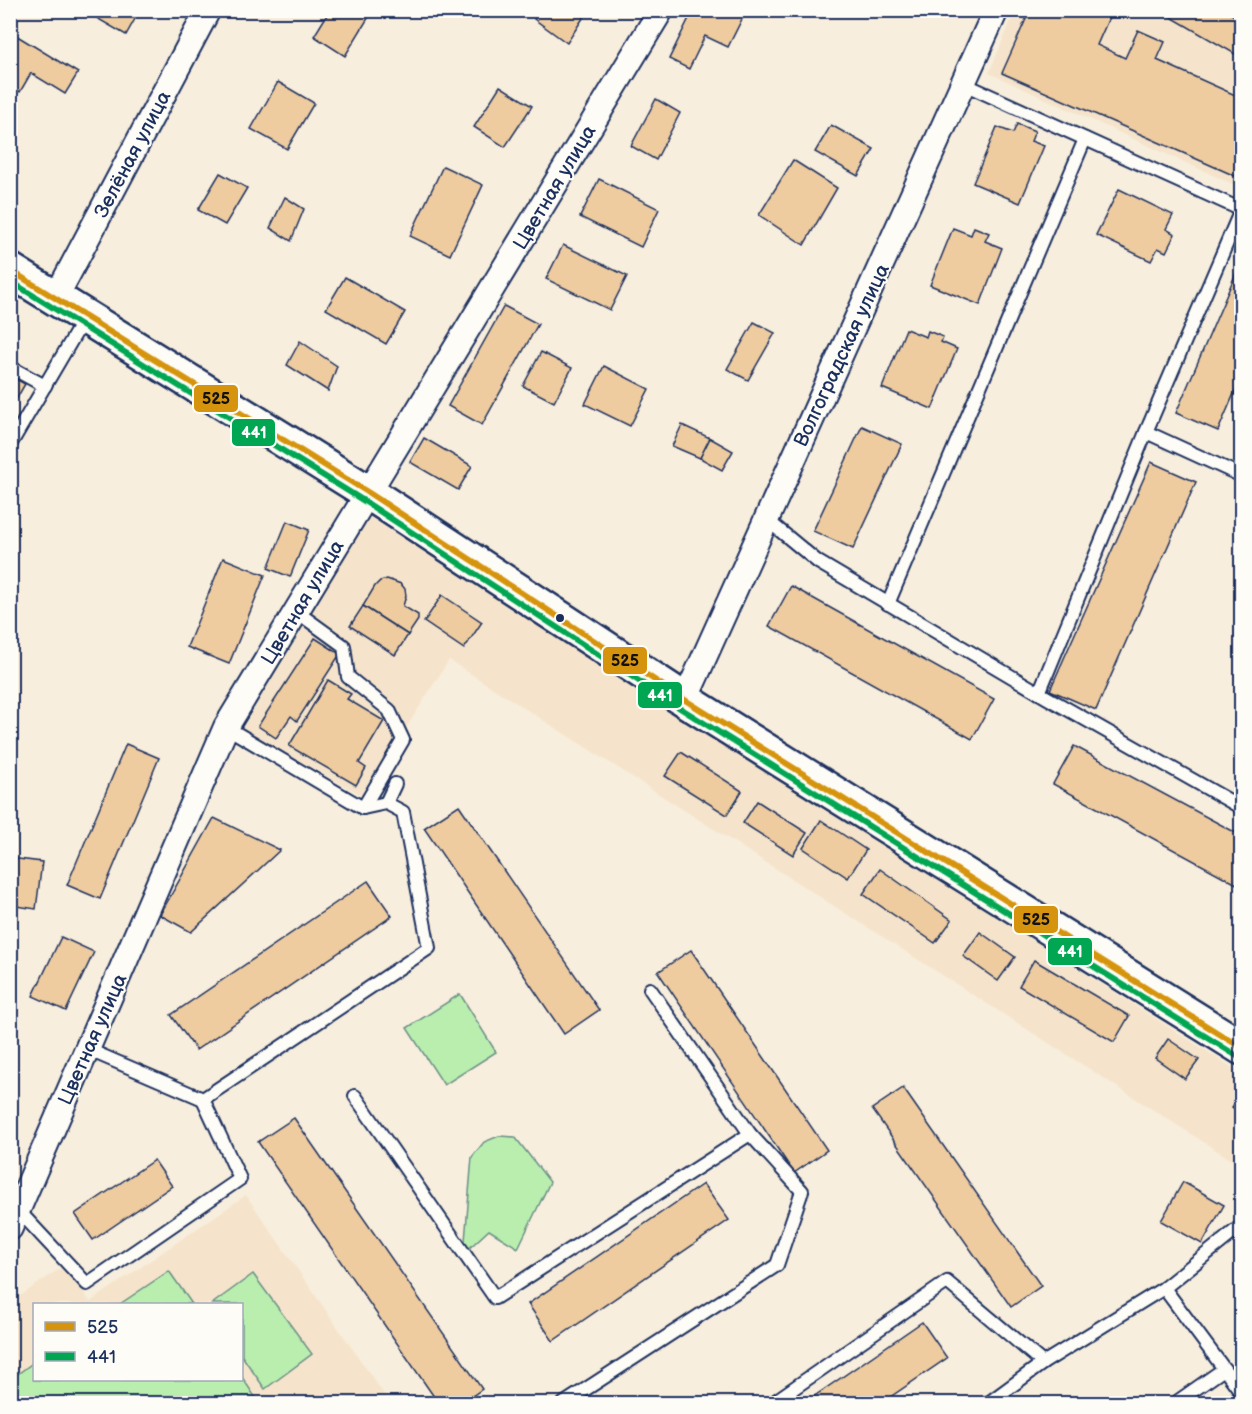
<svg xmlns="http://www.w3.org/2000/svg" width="1252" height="1414" font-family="'Balsamiq Sans',sans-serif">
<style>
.built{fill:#f5e4cb;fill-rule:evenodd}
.green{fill:#baeeaf;stroke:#6a8e86;stroke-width:1.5}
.building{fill:#eecca0;stroke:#1b2f5e;stroke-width:1.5}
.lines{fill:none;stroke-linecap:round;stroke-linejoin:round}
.lane-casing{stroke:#1b2f5e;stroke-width:16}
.street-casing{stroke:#1b2f5e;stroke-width:28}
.primary-casing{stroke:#1b2f5e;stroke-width:38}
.lane{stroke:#fdfcf7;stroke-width:12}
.street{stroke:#fdfcf7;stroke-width:24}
.primary{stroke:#fdfcf7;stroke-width:33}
.bus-1-casing{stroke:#fdfcf7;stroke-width:10}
.bus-2-casing{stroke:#fdfcf7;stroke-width:10}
.bus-1{stroke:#d6940e;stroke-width:6}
.bus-2{stroke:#00a651;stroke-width:6}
.bus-dot{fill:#1b2f5e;stroke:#fdfcf7;stroke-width:2}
.labels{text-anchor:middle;stroke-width:4.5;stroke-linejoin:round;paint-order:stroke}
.street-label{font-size:20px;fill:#1b2f5e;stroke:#fdfcf7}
.line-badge{stroke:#fdfcf7;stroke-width:2}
.badge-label{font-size:16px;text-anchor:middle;font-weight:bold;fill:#fff}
.pale-badge-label{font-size:16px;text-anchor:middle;font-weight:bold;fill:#111}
</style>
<rect width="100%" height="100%" fill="#f8eedd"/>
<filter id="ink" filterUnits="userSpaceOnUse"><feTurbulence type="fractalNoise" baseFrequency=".0167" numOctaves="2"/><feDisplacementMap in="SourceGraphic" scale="12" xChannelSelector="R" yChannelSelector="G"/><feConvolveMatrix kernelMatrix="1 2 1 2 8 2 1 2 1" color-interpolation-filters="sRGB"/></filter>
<g filter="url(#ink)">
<g class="built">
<path d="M1015 11H1241V188L989 73Z"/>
<path d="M369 517 1241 1073V1166L449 660 363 796 242 729Z"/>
<path d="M246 1195 390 1403H11L10 1303 65 1265 90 1302ZM34 1304H242V1380H34Z"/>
</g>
<g class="green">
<path d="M460 994 496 1052 444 1085 407 1028Z"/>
<path d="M499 1136 515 1137 550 1182 518 1248 489 1230 464 1253 472 1157 484 1142Z"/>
<path d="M169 1271 192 1304H120Z"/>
<path d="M253 1274 312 1354 265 1389 242 1356V1304H212Z"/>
<path d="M34 1362V1380H242V1377L259 1403H11V1379Z"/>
</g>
<g class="building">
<path d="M99 10H140L126 35 95 17Z"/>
<path d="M330 10H373L345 56 314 36Z"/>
<path d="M539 10H580L585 15 567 43 534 19Z"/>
<path d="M693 10H733L744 15 728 47 705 36 689 69 669 59Z"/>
<path d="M1030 10H1105L1111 13 1097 45 1125 58 1138 30 1165 42 1157 60 1242 98V179L1002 73Z"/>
<path d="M1159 10H1224L1242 20V58Z"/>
<path d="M14 34 78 73 65 94 31 73 20 92 10 86V40Z"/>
<path d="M278 82 314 103 287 149 251 129Z"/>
<path d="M500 86 532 106 505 147 474 127Z"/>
<path d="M656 99 680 113 656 160 631 146Z"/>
<path d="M1017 124 1035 131 1031 141 1044 146 1020 203 973 183 997 127 1013 133Z"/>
<path d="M831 125 874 149 858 176 815 152Z"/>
<path d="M793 160 837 188 804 245 759 215Z"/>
<path d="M443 166 483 185 450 255 410 236Z"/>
<path d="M220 173 247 188 225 225 198 210Z"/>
<path d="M599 179 659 209 641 247 580 217Z"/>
<path d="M1119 189 1173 215 1166 229 1175 234 1166 252 1158 248 1151 261 1096 235Z"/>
<path d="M285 197 304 209 291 241 270 228Z"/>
<path d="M974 227 989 233 985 241 1002 248 980 305 930 285 953 228 971 235Z"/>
<path d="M563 245 627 276 610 310 546 279Z"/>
<path d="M1242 259V375L1218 431 1176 413Z"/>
<path d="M345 277 405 312 386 344 326 309Z"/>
<path d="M504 306 538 324 482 425 448 406Z"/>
<path d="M754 322 775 333 748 380 727 369Z"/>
<path d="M906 329 926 337 928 331 943 337 941 342 957 349 932 409 882 388Z"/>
<path d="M300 341 337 366 328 391 287 365Z"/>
<path d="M541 352 572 368 554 402 523 386Z"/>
<path d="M604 366 649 389 630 426 585 404Z"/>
<path d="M10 376 25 384 14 403 10 401Z"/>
<path d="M682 425 710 438 700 458 672 446Z"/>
<path d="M862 426 902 444 853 549 813 531Z"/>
<path d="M424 438 472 466 458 490 410 462Z"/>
<path d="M710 438 733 451 722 470 700 458Z"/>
<path d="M1151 462 1196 482 1096 710 1050 690Z"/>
<path d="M287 521 309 530 290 577 268 568Z"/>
<path d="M223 558 265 575 229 664 187 647Z"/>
<path d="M387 579 401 584 405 589 406 596 403 606 418 615V620L408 635 363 606 375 586 380 581Z"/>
<path d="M791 586 994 699 972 739 769 626Z"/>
<path d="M442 595 482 622 464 649 424 622Z"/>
<path d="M363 606 408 635 395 655 350 626Z"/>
<path d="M315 638 340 654 297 721 291 716 276 738 258 726Z"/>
<path d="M328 680 351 694 347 699 384 721 359 763 366 768 356 785 289 746Z"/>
<path d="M126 744 159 758 100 899 67 885Z"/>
<path d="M1074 746 1242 836V887L1053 784Z"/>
<path d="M681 752 742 791 727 815 665 776Z"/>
<path d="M757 801 807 833 793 855 743 823Z"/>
<path d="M459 805 599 1010 564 1034 424 828Z"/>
<path d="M214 818 280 850 191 932 160 915Z"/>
<path d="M821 820 866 850 848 878 803 848Z"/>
<path d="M10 858 42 862 36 909 10 905Z"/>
<path d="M880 869 952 920 935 943 863 894Z"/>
<path d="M368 881 392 916 196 1050 171 1015Z"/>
<path d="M980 932 1015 957 998 981 963 956Z"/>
<path d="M61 937 94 952 66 1011 33 996Z"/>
<path d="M691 950 827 1150 794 1173 658 972Z"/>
<path d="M1034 960 1129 1016 1114 1042 1019 986Z"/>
<path d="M1168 1039 1199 1060 1185 1079 1155 1058Z"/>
<path d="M903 1088 1041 1286 1011 1307 872 1109Z"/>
<path d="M1242 1094V1114L1232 1107Z"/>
<path d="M294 1118 482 1389 461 1404H439L258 1142Z"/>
<path d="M154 1160 172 1186 93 1240 75 1214Z"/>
<path d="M1183 1182 1224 1205 1202 1244 1161 1221Z"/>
<path d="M703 1184 729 1220 553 1341 528 1304Z"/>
<path d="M922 1322 947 1358 880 1404H803Z"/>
</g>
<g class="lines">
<g class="lane-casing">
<g id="lane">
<path d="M964 84 1242 210"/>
<path d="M10 367 45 386"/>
<path d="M1146 432 1242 476"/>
<path d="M10 445 84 319"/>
<path d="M766 519 818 562 1046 697 1242 808"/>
<path d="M888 604 1085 139"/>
<path d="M297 612 344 646 348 677 389 710 403 740 363 808"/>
<path d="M1039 693 1146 432 1241 210"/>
<path d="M386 803 395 784"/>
<path d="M89 1050 203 1099 429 948 403 812 386 803 363 808 226 727"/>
<path d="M355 1096 495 1298 750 1134"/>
<path d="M17 1209 87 1284 240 1179 203 1099"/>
<path d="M1164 1288 1242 1393"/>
<path d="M563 1404 777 1265 802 1191 750 1134 650 989"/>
<path d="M771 1404 947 1282 1043 1363"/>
<path d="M987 1404 1043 1363 1164 1288 1240 1227"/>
<path d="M1174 1404 1224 1369"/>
</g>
</g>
<g class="street-casing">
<g id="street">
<path d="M56 297 208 10"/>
<path d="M685 700 996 10"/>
<path d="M10 1228 226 727 661 10"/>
</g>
</g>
<g class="primary-casing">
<path id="primary" d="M10 270 369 493 685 700 1242 1048"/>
</g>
<use href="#lane" class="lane"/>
<use href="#street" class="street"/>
<use href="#primary" class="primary"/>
<g class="bus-1-casing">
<path id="bus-1" d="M10 270 369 493 685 700 1242 1048"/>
</g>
<g class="bus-2-casing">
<path id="bus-2" d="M10 281 364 501 680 708 1237 1056"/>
</g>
<use href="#bus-1" class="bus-1"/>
<use href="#bus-2" class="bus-2"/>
</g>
</g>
<circle class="bus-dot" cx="560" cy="618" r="5"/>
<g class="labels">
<g class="street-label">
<text transform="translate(132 154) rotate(-62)" y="7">Зелёная улица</text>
<text transform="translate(554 187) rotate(-59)" y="7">Цветная улица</text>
<text transform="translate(841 355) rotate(-65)" y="7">Волгоградская улица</text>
<text transform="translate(302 602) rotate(-59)" y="7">Цветная улица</text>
<text transform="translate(92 1039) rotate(-66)" y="7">Цветная улица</text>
</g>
</g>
<g class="line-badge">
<rect x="193" y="384" width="46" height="29" rx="6" fill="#d6940e"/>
<rect x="231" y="418" width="45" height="29" rx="6" fill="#00a651"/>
<rect x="602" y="646" width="46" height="29" rx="6" fill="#d6940e"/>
<rect x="637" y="681" width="46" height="28" rx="6" fill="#00a651"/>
<rect x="1013" y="905" width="46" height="29" rx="6" fill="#d6940e"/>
<rect x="1047" y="937" width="46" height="29" rx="6" fill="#00a651"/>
</g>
<g class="badge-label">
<text x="254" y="438">441</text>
<text x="660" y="701">441</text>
<text x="1070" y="957">441</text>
</g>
<g class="pale-badge-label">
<text x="216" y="404">525</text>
<text x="625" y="666">525</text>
<text x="1036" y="925">525</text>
</g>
<rect width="1252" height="1414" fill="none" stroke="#fdfcf7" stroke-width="36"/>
<rect x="18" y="18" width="1216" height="1378" fill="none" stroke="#1b2f5e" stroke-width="2" filter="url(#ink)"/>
<rect x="33" y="1303" width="210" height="78" fill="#fdfcf7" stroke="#a3aaba" stroke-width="1.5"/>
<rect x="45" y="1322" width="30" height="9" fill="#d6940e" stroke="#a3aaba" stroke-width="1.5"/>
<text x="87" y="1333" font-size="18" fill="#1b2f5e">525</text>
<rect x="45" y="1352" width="30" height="9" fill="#00a651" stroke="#a3aaba" stroke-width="1.5"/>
<text x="87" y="1363" font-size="18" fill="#1b2f5e">441</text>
</svg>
